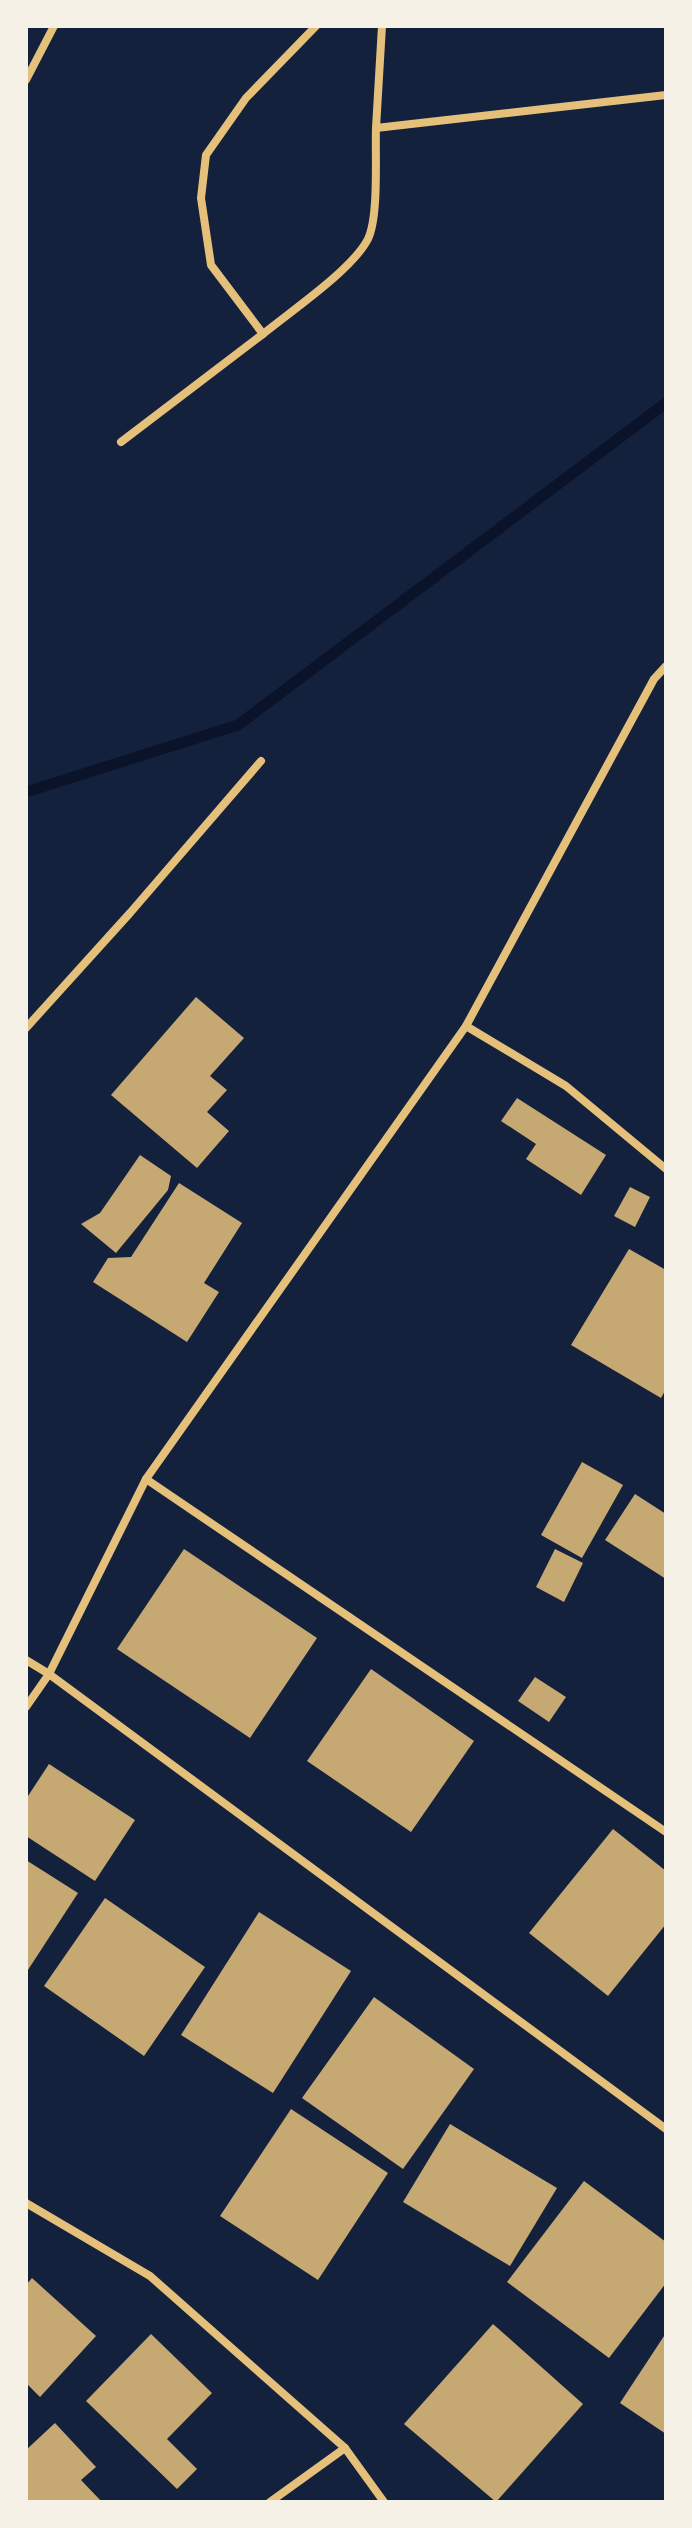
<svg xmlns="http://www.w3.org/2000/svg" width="692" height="2528" font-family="Manrope,sans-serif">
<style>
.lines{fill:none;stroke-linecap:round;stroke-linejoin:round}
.stream{stroke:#0b132b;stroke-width:11}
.building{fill:#c6a872}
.minor{stroke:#e5c07b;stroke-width:8}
</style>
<rect width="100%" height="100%" fill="#14213d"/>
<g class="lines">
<path class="stream" d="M26 792 238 725 666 403"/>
</g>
<g class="building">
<path d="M196 997 244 1038 210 1076 227 1090 207 1112 229 1131 197 1168 111 1095Z"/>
<path d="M517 1098 606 1155 581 1195 526 1159 536 1144 501 1121Z"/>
<path d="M140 1155 171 1176 168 1190 116 1253 81 1224 100 1213Z"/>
<path d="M179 1183 242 1223 204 1283 219 1292 187 1342 93 1282 108 1258 131 1257Z"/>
<path d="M630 1187 650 1197 635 1227 614 1216Z"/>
<path d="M629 1249 666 1270V1389L661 1398 571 1345Z"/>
<path d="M582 1462 623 1485 582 1558 541 1535Z"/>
<path d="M635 1494 666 1514V1579L605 1540Z"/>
<path d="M184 1549 317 1638 250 1738 117 1649Z"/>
<path d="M555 1549 583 1563 564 1602 536 1587Z"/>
<path d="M371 1669 474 1741 411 1832 307 1761Z"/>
<path d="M535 1677 566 1697 549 1722 518 1701Z"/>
<path d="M49 1764 135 1820 95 1881 26 1836V1799Z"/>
<path d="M613 1829 666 1871V1924L608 1996 529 1933Z"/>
<path d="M26 1860 78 1893 26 1973Z"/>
<path d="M105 1898 205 1967 144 2056 44 1986Z"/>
<path d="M259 1912 351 1971 273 2093 181 2035Z"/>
<path d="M374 1997 474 2069 403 2169 302 2098Z"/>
<path d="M291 2109 388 2173 318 2280 220 2216Z"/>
<path d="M450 2124 557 2188 510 2266 403 2202Z"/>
<path d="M584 2181 666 2242V2283L609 2358 507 2282Z"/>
<path d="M32 2278 96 2336 40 2397 26 2383V2285Z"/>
<path d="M493 2324 583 2404 496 2502 404 2424Z"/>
<path d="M666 2333V2434L620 2403Z"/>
<path d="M151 2334 212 2393 167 2439 197 2469 177 2489 86 2401Z"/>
<path d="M55 2423 96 2467 81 2480 102 2502H26V2450Z"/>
</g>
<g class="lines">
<g class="minor">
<path d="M382 26 376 128 666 95"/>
<path d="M26 80 54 26"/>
<path d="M263 334C291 311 352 270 368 239 379 216 375 155 376 128"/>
<path d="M121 442 263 334 211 265 201 198 206 155 246 98 316 26"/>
<path d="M466 1026 566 1086 666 1169"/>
<path d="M26 1028 130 913 261 761"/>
<path d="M146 1479 666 1832"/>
<path d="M26 1660 49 1674 666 2129"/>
<path d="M26 1707 49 1674 146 1479 466 1026 654 679 666 666"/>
<path d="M26 2203 150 2276 345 2448 384 2502"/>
<path d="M270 2502 345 2448"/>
</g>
</g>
<rect width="692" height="2528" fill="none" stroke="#f6f1e7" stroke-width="56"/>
</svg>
